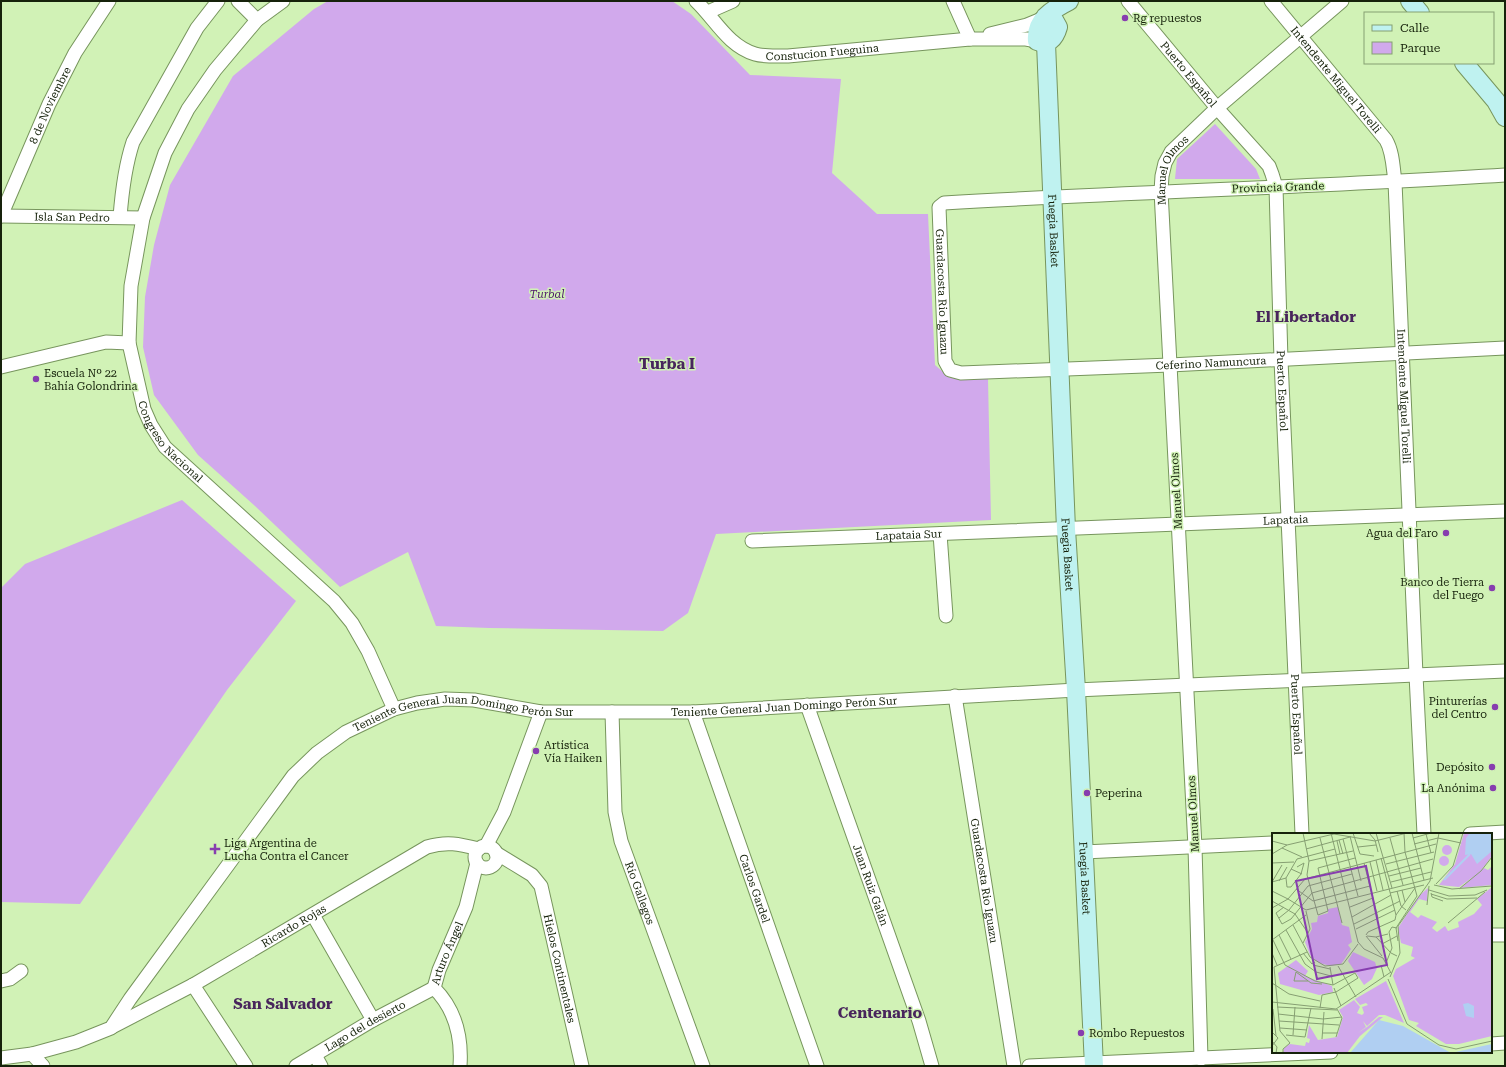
<svg xmlns="http://www.w3.org/2000/svg" width="1506" height="1067" font-family="'Roboto Serif',serif">
<style>
.green{fill:#d1a9ec}
.lines{fill:none;stroke-linecap:round;stroke-linejoin:round}
.minor-casing{stroke:#77955d;stroke-width:15}
.secondary-casing{stroke:#77955d;stroke-width:20}
.minor{stroke:#fff;stroke-width:13}
.secondary{stroke:#bff2f0;stroke-width:18}
.poi-dot{fill:#873daf;stroke:#d1f2b6;stroke-width:1.5}
.labels{text-anchor:middle;stroke-width:3;stroke-linejoin:round;paint-order:stroke}
.poi-label{font-size:11px;fill:#16220b;stroke:#d1f2b6;text-anchor:start}
.street-label{font-size:11px;fill:#16220b;stroke:#d1f2b6}
.park-label{font-size:11px;font-style:italic;fill:#4e146b;stroke:#d1f2b6}
.district-label{font-size:15px;font-weight:bold;fill:#48255c;stroke:#d1f2b6}
.inset-river{fill:none;stroke:#b0cff2;stroke-width:2}
.inset-road{fill:none;stroke:#869f72;stroke-width:1}
.view{fill:#873daf;fill-opacity:0.15;stroke:#873daf;stroke-width:2}
.inset-edge{fill:none;stroke:#16220b;stroke-width:2}
</style>
<rect width="100%" height="100%" fill="#d1f2b6"/>
<g class="green">
<path d="M328 1H672L691 14 750 75 841 79 832 173 877 214H928L935 365 950 378 988 379 991 520 716 534 688 613 663 631 489 628 436 626 408 552 340 587 255 506 198 455 154 395 143 347 145 297 154 245 170 185 233 76 314 9Z"/>
<path d="M1215 124 1256 169 1260 179H1175L1177 159Z"/>
<path d="M182 500 296 601 227 690 80 904 1 902V588L25 564Z"/>
</g>
<g class="lines">
<g class="minor-casing">
<g id="minor">
<path d="M238 1 257 20"/>
<path id="s1" d="M283 1 257 20 215 70 188 109 165 153 143 218 131 286 129 343 144 409 151 425 165 447 334 601 352 623 368 651 394 709"/>
<path id="s2" d="M696 1C715 19 728 46 755 54 765 57 777 56 788 56L970 39H1026L1037 41"/>
<path d="M953 1 970 39"/>
<path id="s3" d="M1128 1 1217 108 1269 166 1272 174 1276 187 1281 360 1302 834"/>
<path id="s4" d="M1271 1 1386 140C1393 152 1393 168 1395 182L1416 675 1424 834"/>
<path d="M708 12 733 1"/>
<path d="M990 34 1027 25 1044 18"/>
<path id="s5" d="M1505 175C1318 187 1131 192 944 203L939 207 945 361 950 370 961 373 1170 365 1505 348"/>
<path id="s6" d="M1 216 49 104 75 53 109 1"/>
<path id="s7" d="M1 216 143 218"/>
<path d="M120 217C122 191 125 166 133 142L197 28 218 1"/>
<path d="M1 367 106 342 129 343"/>
<path d="M940 534 946 616"/>
<path id="s8" d="M752 541 1505 511"/>
<path id="s9" d="M955 696 1014 1066"/>
<path id="s10" d="M807 705 919 1021 932 1066"/>
<path id="s11" d="M612 712 615 812 621 841 703 1066"/>
<path id="s12" d="M693 712 817 1066"/>
<path d="M1470 834 1505 832"/>
<path d="M486 846 504 812 541 712"/>
<circle cx="486" cy="857" r="11"/>
<path d="M1084 852 1273 843"/>
<path id="s13" d="M496 853 532 875 541 886 582 1066"/>
<path d="M313 915 373 1020"/>
<path d="M1491 935H1505"/>
<path d="M1 981 10 979 21 971"/>
<path d="M193 985 246 1066"/>
<path id="s14" d="M112 1027 193 985 427 847C447 841 459 844 479 849"/>
<path d="M1491 1044 1505 1043"/>
<path d="M32 1054 43 1066"/>
<path d="M315 1055 321 1066"/>
<path id="s15" d="M1 1058 32 1054 76 1042 111 1028 130 999 293 776 317 753 346 732 394 709 417 703 445 699 474 700 541 712H693L1076 690 1505 671"/>
<path id="s16" d="M1201 1059 1195 847 1161 191 1162 176 1165 163 1171 152 1217 108 1342 1"/>
<path id="s17" d="M296 1066 373 1020 434 988"/>
<path id="s18" d="M460 1066C462 1037 455 1009 434 988L439 970 466 907 477 863"/>
<path d="M1029 1066 1331 1052"/>
</g>
</g>
<g class="secondary-casing">
<g id="secondary">
<path d="M1410 1 1420 13"/>
<path d="M1046 16 1053 18 1058 27C1055 38 1048 46 1037 41 1035 20 1053 9 1069 1"/>
<path id="s19" d="M1046 43 1066 529 1076 690 1094 1066"/>
<path d="M1464 63 1496 101 1505 117"/>
</g>
</g>
<use href="#minor" class="minor"/>
<use href="#secondary" class="secondary"/>
</g>
<g class="poi-dot">
<circle cx="1125" cy="18" r="4"/>
<circle cx="36" cy="379" r="4"/>
<circle cx="1446" cy="533" r="4"/>
<circle cx="1492" cy="588" r="4"/>
<circle cx="1495" cy="707" r="4"/>
<circle cx="536" cy="751" r="4"/>
<circle cx="1492" cy="767" r="4"/>
<circle cx="1493" cy="788" r="4"/>
<circle cx="1087" cy="793" r="4"/>
<path d="M213 843h4v4h4v4h-4v4h-4v-4h-4v-4h4z"/>
<circle cx="1081" cy="1033" r="4"/>
</g>
<g class="labels">
<g class="poi-label">
<text x="1133" y="22">Rg repuestos</text>
<text x="44" y="377">Escuela Nº 22<tspan x="44" dy="13">Bahía Golondrina</tspan></text>
<text x="1438" y="537" text-anchor="end">Agua del Faro</text>
<text x="1484" y="586" text-anchor="end">Banco de Tierra<tspan x="1484" dy="13">del Fuego</tspan></text>
<text x="1487" y="705" text-anchor="end">Pinturerías<tspan x="1487" dy="13">del Centro</tspan></text>
<text x="544" y="749">Artística<tspan x="544" dy="13">Vía Haiken</tspan></text>
<text x="1484" y="771" text-anchor="end">Depósito</text>
<text x="1485" y="792" text-anchor="end">La Anónima</text>
<text x="1095" y="797">Peperina</text>
<text x="224" y="847">Liga Argentina de<tspan x="224" dy="13">Lucha Contra el Cancer</tspan></text>
<text x="1089" y="1037">Rombo Repuestos</text>
</g>
<g class="street-label">
<text dy="4" stroke="none"><textPath href="#s2" startOffset="148">Constucion Fueguina</textPath></text>
<text dy="4" stroke="none"><textPath href="#s3" startOffset="95">Puerto Español</textPath></text>
<text dy="4" stroke="none"><textPath href="#s4" startOffset="102">Intendente Miguel Torelli</textPath></text>
<text dy="4" stroke="none"><textPath href="#s6" startOffset="121">8 de Noviembre</textPath></text>
<text dy="4" stroke="none"><textPath href="#s16" startOffset="893">Manuel Olmos</textPath></text>
<text transform="translate(1278 187) rotate(-2)" y="4">Provincia Grande</text>
<text dy="4" stroke="none"><textPath href="#s7" startOffset="71">Isla San Pedro</textPath></text>
<text dy="4" stroke="none"><textPath href="#s19" startOffset="188">Fuegia Basket</textPath></text>
<text dy="4" stroke="none"><textPath href="#s5" startOffset="653">Guardacosta Rio Iguazu</textPath></text>
<text dy="4" stroke="none"><textPath href="#s5" startOffset="994">Ceferino Namuncura</textPath></text>
<text dy="4" stroke="none"><textPath href="#s3" startOffset="443">Puerto Español</textPath></text>
<text dy="4" stroke="none"><textPath href="#s4" startOffset="438">Intendente Miguel Torelli</textPath></text>
<text dy="4" stroke="none"><textPath href="#s1" startOffset="499">Congreso Nacional</textPath></text>
<text transform="translate(1176 491) rotate(-93)" y="4">Manuel Olmos</text>
<text dy="4" stroke="none"><textPath href="#s8" startOffset="534">Lapataia</textPath></text>
<text dy="4" stroke="none"><textPath href="#s8" startOffset="157">Lapataia Sur</textPath></text>
<text dy="4" stroke="none"><textPath href="#s19" startOffset="512">Fuegia Basket</textPath></text>
<text dy="4" stroke="none"><textPath href="#s15" startOffset="940">Teniente General Juan Domingo Perón Sur</textPath></text>
<text dy="4" stroke="none"><textPath href="#s3" startOffset="767">Puerto Español</textPath></text>
<text dy="4" stroke="none"><textPath href="#s15" startOffset="616">Teniente General Juan Domingo Perón Sur</textPath></text>
<text transform="translate(1193 814) rotate(-93)" y="4">Manuel Olmos</text>
<text dy="4" stroke="none"><textPath href="#s19" startOffset="836">Fuegia Basket</textPath></text>
<text dy="4" stroke="none"><textPath href="#s9" startOffset="187">Guardacosta Rio Iguazu</textPath></text>
<text dy="4" stroke="none"><textPath href="#s10" startOffset="191">Juan Ruiz Galán</textPath></text>
<text dy="4" stroke="none"><textPath href="#s12" startOffset="187">Carlos Gardel</textPath></text>
<text dy="4" stroke="none"><textPath href="#s11" startOffset="185">Río Gallegos</textPath></text>
<text dy="4" stroke="none"><textPath href="#s14" startOffset="208">Ricardo Rojas</textPath></text>
<text dy="4" stroke="none"><textPath href="#s18" startOffset="122">Arturo Ángel</textPath></text>
<text dy="4" stroke="none"><textPath href="#s13" startOffset="141">Hielos Continentales</textPath></text>
<text dy="4" stroke="none"><textPath href="#s17" startOffset="80">Lago del desierto</textPath></text>
</g>
<g class="park-label">
<text x="547" y="298">Turbal</text>
</g>
<g class="district-label">
<text x="1306" y="322">El Libertador</text>
<text x="667" y="369">Turba I</text>
<text x="283" y="1009">San Salvador</text>
<text x="880" y="1018">Centenario</text>
</g>
</g>
<g transform="translate(1272 833)">
<rect width="220" height="220" fill="#d1f2b6"/>
<path d="M192 0H220V23L208 39 187 54 167 52 183 31ZM170 17a5 5 0 1 1 10 0a5 5 0 1 1-10 0ZM167 28a5 5 0 1 1 10 0a5 5 0 1 1-10 0ZM220 33V52L188 55 212 35 216 37ZM220 54V203L187 211H174L144 193 147 190 137 187 121 143 124 136 143 125 139 123 141 114 129 110 126 95 147 63 156 55 155 68 147 66 138 79 146 85 149 82 165 89 160 95 165 99 173 93 176 98 187 94 186 89 202 81 210 72 205 66ZM66 74 70 92 77 94 80 109 76 112 79 116 72 127 69 131 59 133 47 130 38 122 33 109 40 96 39 90 45 89 46 83 56 80V76ZM81 119 103 129 105 135 100 146 92 152 76 128ZM24 127 36 138 33 143 60 153 61 159 47 162 8 151 6 140ZM114 148 132 190 113 182H107L95 193 91 188 94 194 86 200 95 194 107 184H111L88 203 75 220H11L12 215 18 211 33 213 34 209 37 210 38 206 35 205 37 192 46 207 65 204 71 184 67 177 82 167 88 174 85 180 90 182 92 180 90 174 96 172 94 170 88 172 83 166Z" fill="#d1a9ec"/>
<path d="M198 0H220V18L205 31 199 21 193 22 194 5ZM196 170 202 173V185L194 183 191 171ZM107 187 131 193 179 220 220 211V220H78Z" fill="#b0cff2"/>
<path class="inset-river" d="M172 47 198 21"/>
<path class="inset-road" d="M31 0 37 28 35 42 46 82 56 78 46 35 83 25M59 0 86 109 92 116 111 125 119 140M81 0 88 21M97 0 103 7 106 19M104 0 120 55M132 0 133 19 145 63M140 0 152 47M154 1 159 20M78 3 89 48M48 5 70 90M118 5 131 52M141 5 159 0M71 6 86 63M67 7 71 21M0 8 15 12M65 8 68 21M142 11 166 5 189 10M86 14 104 12M10 15 30 24M34 16 78 4M0 21 15 12 62 1 103 8 135 0M88 21 102 23M109 25 124 82 123 87M104 27 111 57M37 28 81 18M98 29 105 58M0 30 22 29M92 30 106 85M114 31 162 19M19 36 30 41M117 43 149 35M14 45 15 54H19L29 41 32 30 25 34M7 48 15 34M0 49 14 45 25 26 63 16M0 49 10 32M119 49 159 39M164 51 181 33 191 0M162 52 180 56 220 53M24 56 41 68 98 53M187 56 209 38 220 24M130 57 133 69M157 57 177 63 203 62 215 57M0 58 16 66M125 58 129 73 134 77M118 60 152 52M159 60 160 64 171 68M159 61 175 66 205 65M16 66 34 77M0 68 23 81 36 100M155 72 157 53M12 74 4 80 10 91 19 86 40 60 161 26M78 74 101 65M0 75 16 66 33 46 164 11M34 77 161 45M124 82 143 55M80 84 119 62M7 85 17 77 36 53 80 41M176 90 213 59M82 91 128 68M21 92 38 124 53 133 71 131 86 111M84 96 123 77M14 97 33 131 44 139 59 143M7 102 19 126M94 102 96 99 123 87M94 103 110 123M95 103 104 104 116 101M104 104 119 120 125 123M0 107 34 82M1 107 13 132 43 148 61 152 83 140 86 145 64 159 50 162 48 175M126 108 124 95 145 63M31 110 38 96 34 78M110 111 125 103M0 120 5 132M31 120 40 131 43 129M114 130 120 115 117 99 120 94 125 95M41 132 58 136M109 132 112 144M66 133 84 164M58 134 61 152M24 139 39 150 50 151M24 139 22 148H36M118 144 128 120 126 93 158 48 167 0M116 146 135 191 167 212 184 216 220 208M0 150 17 161 48 168M62 155 69 173M0 169 64 176 119 139M5 174 65 177M1 176 4 203M6 181 51 186 70 184M7 188 67 192M8 195 35 197M0 199 6 205 0 213M50 200H65M14 202 33 204 39 175M21 202 23 174M64 204 70 185 65 176M50 206 52 179M0 208 5 214 4 220M11 220V216L18 210 8 198 2 134 35 119"/>
<path class="view" d="M94 33 115 132 45 146 24 48Z"/>
<rect width="220" height="220" class="inset-edge"/>
</g>
<rect width="1506" height="1067" fill="none" stroke="#16220b" stroke-width="4"/>
<rect x="1364" y="12" width="130" height="52" fill="#d1f2b6" stroke="#869f72"/>
<rect x="1372" y="25" width="20" height="6" fill="#bff2f0" stroke="#869f72"/>
<text x="1400" y="32" font-size="12" fill="#16220b">Calle</text>
<rect x="1372" y="42" width="20" height="12" fill="#d1a9ec" stroke="#869f72"/>
<text x="1400" y="52" font-size="12" fill="#16220b">Parque</text>
</svg>
